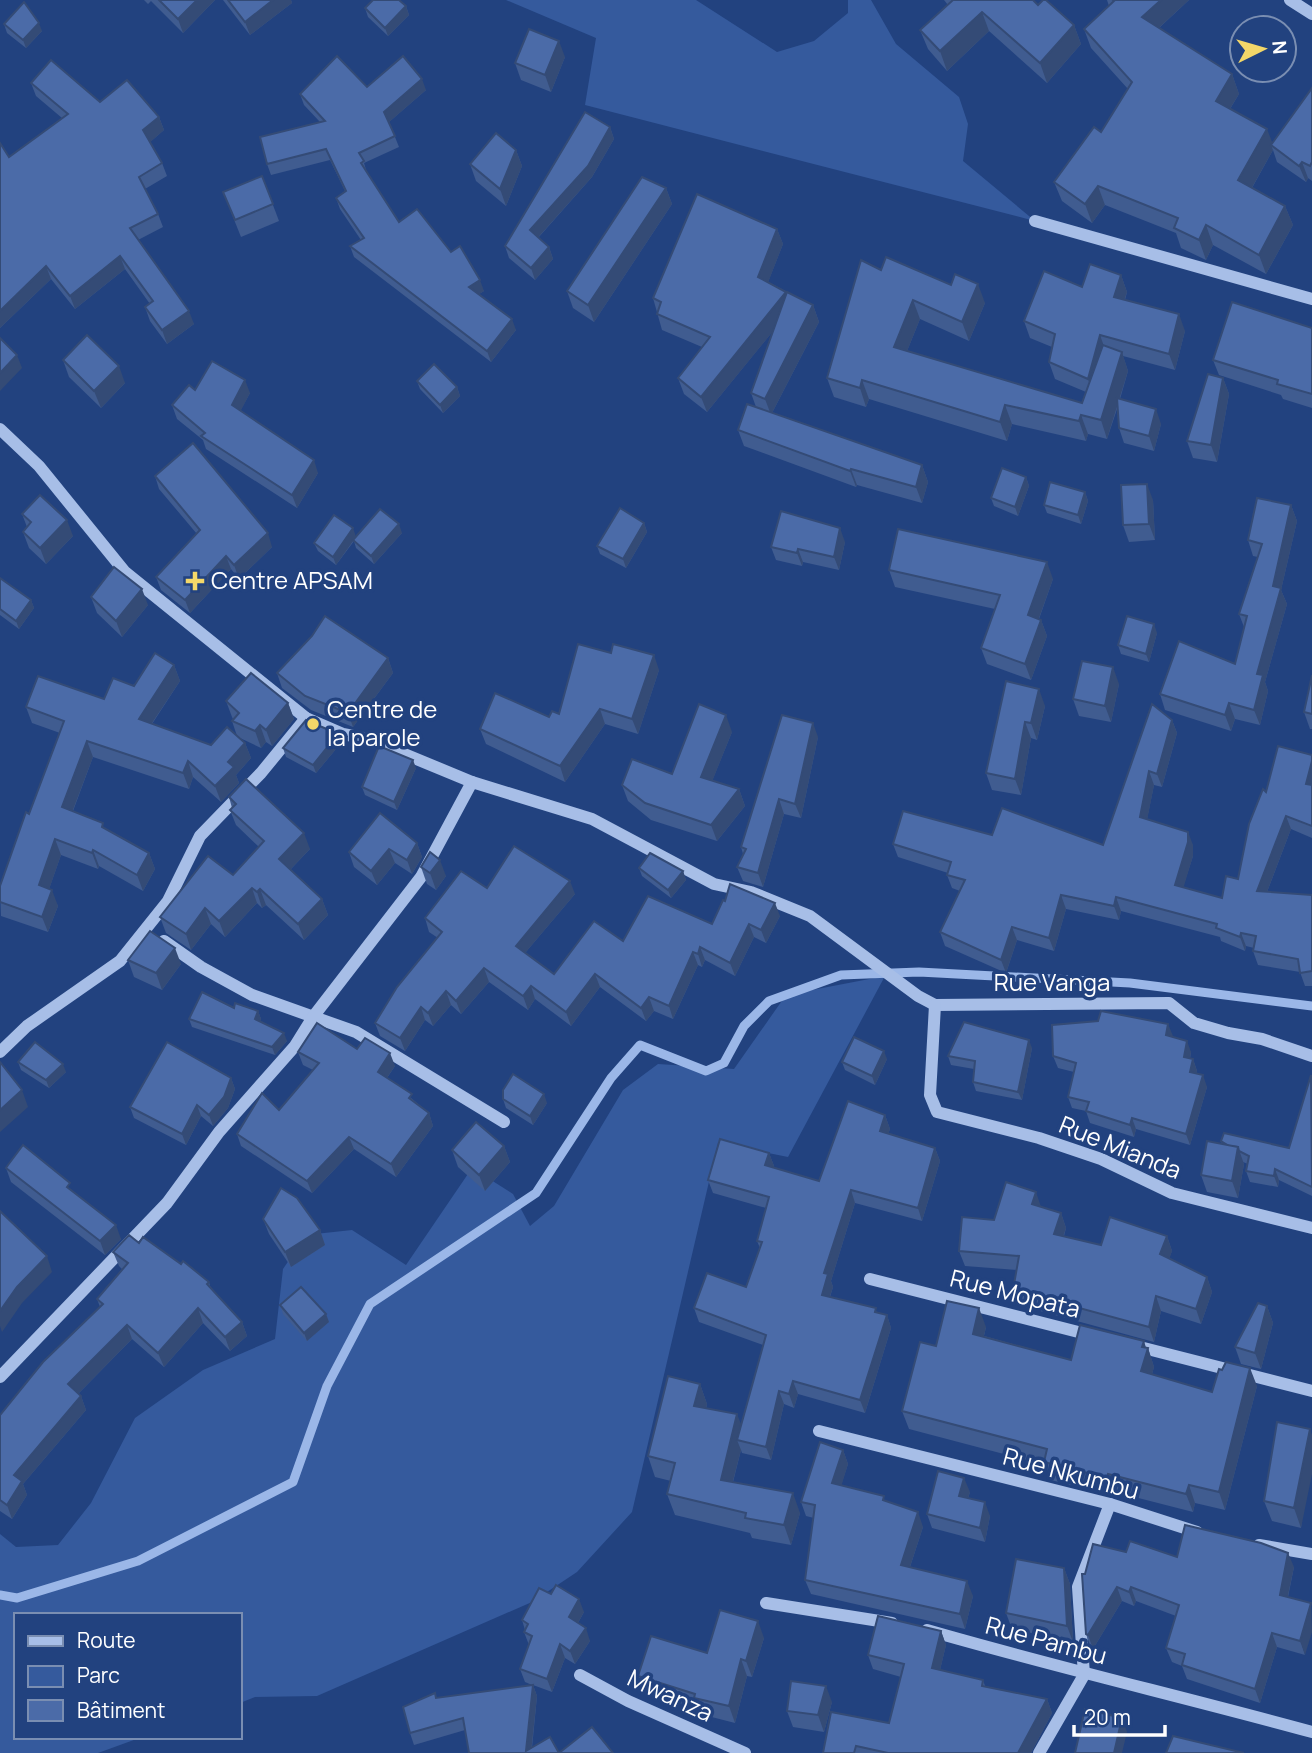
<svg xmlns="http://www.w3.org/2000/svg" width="1312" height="1753" font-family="Manrope,sans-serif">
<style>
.green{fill:#355a9d}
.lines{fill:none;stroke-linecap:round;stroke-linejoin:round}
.stream{stroke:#9bb7e8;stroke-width:9}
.minor{stroke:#a7bee7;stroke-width:12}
.wall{fill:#405c90}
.shaded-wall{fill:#344b76}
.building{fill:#4b6ba8;stroke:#344b76;stroke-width:2}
.poi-dot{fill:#f3d769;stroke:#22427f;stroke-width:2.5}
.labels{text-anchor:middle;stroke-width:7;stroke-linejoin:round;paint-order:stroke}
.poi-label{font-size:24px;fill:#fff;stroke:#22427f;text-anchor:start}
.street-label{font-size:24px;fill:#fff;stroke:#22427f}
</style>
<rect width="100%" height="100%" fill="#22427f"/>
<g class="green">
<path d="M506 0H696L777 52 814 41 848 13V0H871L896 44 959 97 968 124 963 161 1035 221 585 105 596 38Z"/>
<path d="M885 976 788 1157 718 1143 632 1512 577 1572 532 1602 317 1696 255 1697 240 1703V1615H16V1737H142L98 1753H0V1534L16 1547 58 1545 91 1503 135 1418 203 1370 275 1339 283 1269 306 1235 352 1230 406 1265 472 1168 513 1194 530 1226 554 1206 623 1090 658 1064 734 1069 786 995Z"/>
</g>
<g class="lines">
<path class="stream" d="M0 1595 17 1598 138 1561 293 1482 327 1386 370 1304 536 1193 611 1078 640 1045 706 1071 724 1063 744 1026 769 1001 841 975 919 972 1130 983 1312 1006"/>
<g class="minor">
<path d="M1290 0 1312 14"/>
<path d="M1035 221 1312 299"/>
<path d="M0 429 39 466 125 572 306 718 343 734 368 739 472 782 592 819 714 884 751 892 810 916 918 996 935 1005 1169 1003 1194 1023 1228 1033 1262 1039 1312 1056"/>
<path d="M164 941 201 967 252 995 356 1032 504 1122"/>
<path d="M935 1005 930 1095 937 1112 1039 1138 1101 1159 1172 1193 1312 1228"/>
<path d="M0 1052 27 1026 120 961 168 901 200 836 261 773 306 718"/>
<path d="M870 1279 1094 1336"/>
<path d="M1132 1345 1312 1391"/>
<path d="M0 1377 167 1203 219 1132 295 1046 313 1017 421 877 472 782"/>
<path d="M819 1431 1110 1504 1197 1532"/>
<path d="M1259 1545 1312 1554"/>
<path d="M766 1603 892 1623"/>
<path d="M927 1630C1055 1667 1184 1697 1312 1732"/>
<path d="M580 1675 628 1701 745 1753"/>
<path d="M1039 1753 1084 1675 1078 1587 1110 1504"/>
</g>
</g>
<g class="wall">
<path d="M144 0H215L183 33 151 1 148 4Z"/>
<path d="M223 0H291L292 3 250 35Z"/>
<path d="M944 0H1033L1038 5 1074 25 1081 44 1047 83 989 31 947 71 928 49 920 30 948 5Z"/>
<path d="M1107 0H1189L1159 28 1232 74 1239 94 1230 109 1272 144 1312 88V181L1308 178 1306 182 1277 162 1273 150 1252 188 1285 206 1293 225 1266 274 1213 245 1206 260 1181 248 1176 233 1105 205 1092 223 1062 201 1054 182 1101 132 1128 89 1091 48 1084 29 1109 6Z"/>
<path d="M406 6 409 15 388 36 368 17 365 8Z"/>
<path d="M4 24 42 31 26 48 7 33Z"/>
<path d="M565 57 551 92 521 80 515 63Z"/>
<path d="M31 83 159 117 164 130 150 142 162 163 167 176 145 189 158 214 163 227 138 240 194 324 167 344 150 321 145 307 150 304 125 269 75 309 51 279 0 328 9 157 62 118 36 96Z"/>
<path d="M367 87 426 90 389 122 399 147 364 163 367 173 399 222 451 252 484 291 479 294 516 330 491 362 354 257 350 246 361 240 340 209 336 198 345 191 330 160 271 175 267 164 320 122 304 105 300 94Z"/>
<path d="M610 127 614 139 592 177 538 238 549 247 553 259 535 280 509 258 505 246Z"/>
<path d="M516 150 522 166 506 206 476 181 470 164Z"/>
<path d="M262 176 279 221 241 237 223 192Z"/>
<path d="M666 188 672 204 594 322 573 308 567 291Z"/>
<path d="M777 229 783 244 768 282 813 305 819 322 772 413 922 465 928 482 922 503 857 485 856 487 744 446 738 430 756 407 751 393 773 331 707 412 684 394 678 378 702 347 662 330 653 298Z"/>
<path d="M881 270 951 285 985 303 969 341 920 319 907 351 1082 403 1086 392 1055 379 1049 362 1052 347 1030 338 1024 321 1082 287 1121 275 1127 292 1125 300 1185 331 1175 370 1123 356 1128 371 1120 399 1161 424 1154 451 1124 443 1119 428 1118 406 1107 439 1088 434 1086 441 1012 424 1007 441 869 399 866 407 834 397 827 378Z"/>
<path d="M1312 328V408L1283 399 1281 395 1219 375 1213 360Z"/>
<path d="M63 360 125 383 101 408 69 377Z"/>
<path d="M1223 378 1229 394 1217 462 1193 458 1187 441Z"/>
<path d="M417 381 457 387 460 396 443 413 420 389Z"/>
<path d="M195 390 250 393 240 411 318 473 297 508 206 449 203 440 177 419 172 405Z"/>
<path d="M155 476 272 547 239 579 231 569 190 613 161 590 156 577 197 534 159 489Z"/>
<path d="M1026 477 1029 486 1018 516 994 506 991 498Z"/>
<path d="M1085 492 1088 501 1081 524 1047 513 1044 505Z"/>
<path d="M1153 500 1155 540 1129 542 1123 525Z"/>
<path d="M1291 505 1297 521 1281 590 1287 604 1265 682 1268 691 1260 725 1235 719 1231 731 1165 710 1160 694 1235 664 1244 627 1239 614 1258 557 1253 556 1248 540Z"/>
<path d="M22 514 73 536 46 564 29 548 23 532 27 527Z"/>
<path d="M644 523 647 532 626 568 600 554 597 546Z"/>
<path d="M402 533 374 564 356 548 354 541 336 565 318 551 314 543 356 536Z"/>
<path d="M845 542 839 570 803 562 802 566 776 560 771 547Z"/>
<path d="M889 570 1053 579 1039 619 1041 620 1047 636 1031 680 987 664 981 648 995 609 895 587Z"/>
<path d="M0 578 31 600 34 608 19 629 0 615Z"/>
<path d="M91 597 148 605 122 637 97 613Z"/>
<path d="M1157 633 1149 662 1121 654 1118 645Z"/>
<path d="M388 658 393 673 353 727 311 710 282 688 277 673Z"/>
<path d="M174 665 180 681 152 724 211 745 237 736 232 721 233 719 232 717 226 701 288 703 294 719 272 746 266 742 261 748 240 738 245 743 251 758 236 775 239 783 221 802 193 777 189 789 93 757 73 811 149 853 155 869 143 891 99 866 98 869 61 855 49 889 58 906 48 932 1 916 0 886 29 814 60 733 32 723 26 707 104 699Z"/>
<path d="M659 670 638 734 605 724 565 782 486 744 480 729 549 717 559 714Z"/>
<path d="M1312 675V729H1310L1304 712Z"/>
<path d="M1006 681 1045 706 1037 740 1031 738 1021 795 992 790 986 773Z"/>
<path d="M1119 684 1111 722 1079 716 1073 699Z"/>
<path d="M1172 720 1177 733 1162 787 1154 785 1147 819 1193 845V856L1183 887 1222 898 1238 879 1266 792 1312 755V838L1291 829 1267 892 1312 895V986H1305L1300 972 1258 965 1253 951 1254 948 1246 946 1245 951 1221 941 1220 937 1121 911 1119 920 1066 909 1054 951 1017 940 1006 973 945 946 940 932 960 891 952 888 947 875 948 873 898 857 893 844 992 835 1103 845Z"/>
<path d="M732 732 712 781 739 789 745 806 717 841 651 820 628 801 622 785 672 774Z"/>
<path d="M818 737 801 818 784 814 763 887 743 881 737 867 743 854 741 847Z"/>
<path d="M341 743 316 773 286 757 283 748Z"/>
<path d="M416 768 397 810 365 795 362 787Z"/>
<path d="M229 797 310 849 290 870 322 899 328 915 304 940 266 905 262 908 257 903 225 937 211 924 191 950 166 933 160 917 233 875 259 847 236 825 230 810 232 808Z"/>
<path d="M417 843 422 857 412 874 395 863 377 885 354 867 349 852Z"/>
<path d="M421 867 446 876 436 890 427 884Z"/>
<path d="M639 868 683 871 686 880 671 898 642 876Z"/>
<path d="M487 888 575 894 525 953 554 974 623 941 712 924 725 901 780 916 766 943 754 937 735 976 705 960 702 967 698 965 673 1019 654 1011 646 1021 600 987 571 1026 535 999 528 1010 489 982 461 1014 451 1005 433 1026 425 1020 405 1051 380 1036 375 1023 438 938 429 932 425 918Z"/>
<path d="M128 960 181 964 162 990 134 977Z"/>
<path d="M234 1008 258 1011 261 1019 260 1021 287 1041 275 1055 192 1027 189 1019Z"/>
<path d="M1173 1036 1172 1037 1191 1052 1190 1059H1193L1197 1071 1196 1074 1207 1087 1190 1145 1136 1129 1134 1137 1090 1123 1086 1111 1072 1108 1068 1097 1074 1072 1058 1068 1053 1056Z"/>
<path d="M1032 1048 1022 1100 976 1091 973 1082 974 1069 951 1065 948 1056Z"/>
<path d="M357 1049 395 1066 387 1078 429 1113 433 1126 396 1177 354 1149 312 1193 241 1146 237 1134 279 1110 313 1070 303 1065 298 1052Z"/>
<path d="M887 1059 875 1085 845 1070 842 1062Z"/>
<path d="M18 1062 66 1072 49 1088 21 1070Z"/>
<path d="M1312 1075V1196L1279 1180 1278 1187 1250 1182 1246 1171 1248 1164 1243 1162 1244 1164 1238 1198 1207 1192 1201 1175 1222 1144 1221 1141 1289 1148Z"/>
<path d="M231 1078 235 1089 228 1108 213 1126 201 1116 186 1145 134 1118 130 1107Z"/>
<path d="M503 1099 547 1103 533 1125 506 1108Z"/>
<path d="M885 1115 890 1129 888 1134 935 1148 940 1161 922 1221 855 1203 831 1281 833 1287 830 1297 887 1315 891 1328 865 1413 798 1394 794 1408 784 1404 771 1460 742 1453 741 1450 733 1482 800 1513 791 1545 752 1538 750 1533 675 1515 667 1494 671 1481 655 1477 648 1456 700 1384 707 1404 706 1409 741 1425 763 1345 699 1322 694 1308 746 1287 760 1248 757 1241 766 1208 713 1193 708 1180 769 1153 774 1166 773 1168 819 1181Z"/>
<path d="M504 1146 510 1162 485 1191 458 1167 452 1150Z"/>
<path d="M6 1168 73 1192 121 1239 105 1255 11 1182Z"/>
<path d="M1041 1207 1061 1213 1066 1228 1064 1236 1101 1245 1167 1236 1172 1251 1169 1258 1207 1277 1212 1292 1201 1324 1161 1311 1154 1342 1018 1305 1013 1290 1017 1270 965 1266 959 1251 994 1220Z"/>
<path d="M263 1219 320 1230 325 1245 291 1267 269 1234Z"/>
<path d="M139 1243 181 1264 209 1282 211 1289 242 1322 247 1336 230 1351 203 1323 164 1367 132 1339 78 1394 81 1396 86 1410 23 1484 27 1495 12 1519 0 1511V1415L100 1307 97 1299 122 1269 119 1266 113 1252Z"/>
<path d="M280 1305 326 1314 329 1322 307 1341 283 1314Z"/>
<path d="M1267 1306 1273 1323 1261 1369 1241 1364 1235 1347Z"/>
<path d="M986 1327 984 1336 1071 1360 1148 1348 1154 1367 1152 1374 1212 1392 1257 1386 1225 1510 1195 1503 1193 1512 1115 1492 1114 1496 1051 1480 1046 1465 909 1429 902 1411 936 1346Z"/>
<path d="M1312 1435 1301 1528 1272 1521 1264 1501Z"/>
<path d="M843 1450 848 1464 841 1485 885 1501 923 1527 910 1567 973 1596 965 1629 811 1594 805 1580 814 1518 806 1516 801 1502Z"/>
<path d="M970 1492 968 1498 990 1516 985 1542 932 1528 927 1514Z"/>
<path d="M1126 1552 1294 1567 1288 1597 1305 1655 1277 1647 1260 1703 1187 1679 1182 1666 1172 1662 1166 1648 1176 1616 1136 1601 1134 1606 1122 1601 1093 1649 1091 1648 1086 1634 1085 1574Z"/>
<path d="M1064 1568 1070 1584 1073 1642 1012 1629 1006 1613Z"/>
<path d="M584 1612 578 1623 590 1641 575 1664 565 1658 552 1692 533 1685 537 1696 532 1748 559 1753H469L465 1730 414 1745 410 1733 437 1698 532 1685 525 1682 520 1669 529 1645 524 1632 525 1630 522 1620Z"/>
<path d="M941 1631 946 1645 940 1670 983 1680 985 1686 1047 1699 1052 1713 1031 1753H823L889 1723 901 1677 873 1669 868 1655Z"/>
<path d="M764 1638 752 1677 747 1676 735 1723 700 1714 698 1709 644 1693 638 1676 707 1653Z"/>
<path d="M832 1702 824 1732 793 1727 787 1711Z"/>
</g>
<g class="shaded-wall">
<path d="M197 0H215L183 33 178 19Z"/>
<path d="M273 0H291L292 3 250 35 245 22Z"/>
<path d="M1161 0H1189L1149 37 1142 17Z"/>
<path d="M406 6 409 15 388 36 385 28Z"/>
<path d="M982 12 989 31 947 71 940 51Z"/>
<path d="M39 23 42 31 26 48 23 40Z"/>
<path d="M1074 25 1081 44 1047 83 1040 63Z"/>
<path d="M559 41 565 57 551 92 545 75Z"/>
<path d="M1232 74 1239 94 1223 120 1216 101Z"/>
<path d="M422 79 426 90 388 123 384 112Z"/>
<path d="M159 117 164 130 148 144 143 130Z"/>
<path d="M610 127 614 139 592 177 534 242 530 230Z"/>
<path d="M1267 129 1274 147 1271 145 1273 150 1245 200 1238 180Z"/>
<path d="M516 150 522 166 506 206 500 189Z"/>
<path d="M1302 162 1308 178 1306 182 1299 166Z"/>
<path d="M1098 186 1105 205 1092 223 1085 204Z"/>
<path d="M666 188 672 204 594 322 588 305Z"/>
<path d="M1285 206 1293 225 1266 274 1259 255Z"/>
<path d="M1206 225 1213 245 1206 260 1199 240Z"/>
<path d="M777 229 783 244 764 293 758 277Z"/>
<path d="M549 247 553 259 535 280 531 268Z"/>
<path d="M120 256 125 269 75 309 70 296Z"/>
<path d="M46 266 51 279 0 328V311Z"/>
<path d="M1121 275 1127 292 1120 313 1114 297Z"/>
<path d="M480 280 484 291 473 298 469 287Z"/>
<path d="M978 284 985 303 969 341 962 322Z"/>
<path d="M786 292 792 308 707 412 701 397Z"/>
<path d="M913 300 920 319 901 366 894 347Z"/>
<path d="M813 305 819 322 771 415 765 399Z"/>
<path d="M189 311 194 324 167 344 162 330Z"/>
<path d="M1179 314 1185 331 1175 370 1169 354Z"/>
<path d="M512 319 516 330 491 362 487 351Z"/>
<path d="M1100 335 1106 352 1094 396 1088 379Z"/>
<path d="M1122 352 1128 371 1107 439 1101 420Z"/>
<path d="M17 355 22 368 0 391V373Z"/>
<path d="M119 366 125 383 101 408 94 391Z"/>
<path d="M1223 378 1229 394 1217 462 1211 445Z"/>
<path d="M245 380 250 393 237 418 232 405Z"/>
<path d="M862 380 869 399 866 407 860 388Z"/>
<path d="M457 387 460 396 443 413 440 405Z"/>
<path d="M1005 405 1012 424 1007 441 1000 422Z"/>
<path d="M1156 409 1161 424 1154 451 1149 436Z"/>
<path d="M1081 415 1088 434 1086 441 1079 421Z"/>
<path d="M314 460 318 473 297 508 292 495Z"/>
<path d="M922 465 928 482 922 503 916 487Z"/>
<path d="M851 469 857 485 856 487 850 471Z"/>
<path d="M1026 477 1029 486 1018 516 1015 507Z"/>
<path d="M1147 484 1153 500 1155 540 1149 524Z"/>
<path d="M1085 492 1088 501 1081 524 1078 515Z"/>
<path d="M1291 505 1297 521 1281 590 1287 604 1265 682 1268 691 1260 725 1254 710 1257 674 1273 586Z"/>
<path d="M67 520 73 536 46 564 40 548Z"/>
<path d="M644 523 647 532 626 568 623 559Z"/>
<path d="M399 524 402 533 374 564 371 556Z"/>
<path d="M353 528 356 537 336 565 333 557Z"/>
<path d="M840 528 845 542 839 570 834 557Z"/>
<path d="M268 533 272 547 239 579 234 565Z"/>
<path d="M798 549 803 562 802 566 797 553Z"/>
<path d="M226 556 231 569 190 613 185 600Z"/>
<path d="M1047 562 1053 579 1034 632 1028 615Z"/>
<path d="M142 589 148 605 122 637 116 621Z"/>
<path d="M31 600 34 608 19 629 16 621Z"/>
<path d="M1041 620 1047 636 1031 680 1025 664Z"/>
<path d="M1154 624 1157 633 1149 662 1146 654Z"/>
<path d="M654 655 659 670 638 734 632 719Z"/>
<path d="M388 658 393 673 353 727 348 713Z"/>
<path d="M174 665 180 681 144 735 139 719Z"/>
<path d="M1113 667 1119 684 1111 722 1105 706Z"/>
<path d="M1039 689 1045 706 1037 740 1031 723Z"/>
<path d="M288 703 294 719 272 746 266 730Z"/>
<path d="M1229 703 1235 719 1231 731 1225 715Z"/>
<path d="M600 709 605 724 565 782 560 766Z"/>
<path d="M726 715 732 732 707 794 701 777Z"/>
<path d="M1172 720 1177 733 1162 787 1157 774Z"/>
<path d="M1025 722 1031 738 1021 795 1015 779Z"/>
<path d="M813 723 818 737 801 818 795 804Z"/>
<path d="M260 725 266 742 261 748 255 731Z"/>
<path d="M338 734 341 743 316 773 313 765Z"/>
<path d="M87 741 93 757 68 823 62 807Z"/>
<path d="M245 743 251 758 236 775 239 783 221 802 215 786 228 762Z"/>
<path d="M413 760 416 768 397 810 394 802Z"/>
<path d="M188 761 193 777 189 789 183 773Z"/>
<path d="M1312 761V793L1306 784Z"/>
<path d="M1149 771 1154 785 1145 831 1140 817Z"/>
<path d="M739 789 745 806 717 841 711 825Z"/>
<path d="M779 799 784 814 763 887 758 873Z"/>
<path d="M1286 816 1291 829 1262 905 1257 891Z"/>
<path d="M1188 832 1193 845V856L1180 899 1175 885Z"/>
<path d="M304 833 310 849 285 875 279 859Z"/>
<path d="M55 839 61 855 45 901 39 885Z"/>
<path d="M417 843 422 857 412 874 407 860Z"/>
<path d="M389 849 395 863 377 885 371 871Z"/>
<path d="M93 850 99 866 98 869 92 853Z"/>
<path d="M149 853 155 869 143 891 137 875Z"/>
<path d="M440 860 446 876 436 890 430 873Z"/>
<path d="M683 871 686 880 671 898 668 890Z"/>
<path d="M570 881 575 894 520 959 516 946Z"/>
<path d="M252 888 257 903 225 937 219 921Z"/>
<path d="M260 889 266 905 262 908 257 892Z"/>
<path d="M52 890 58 906 48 932 42 917Z"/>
<path d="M1061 895 1066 909 1054 951 1049 938Z"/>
<path d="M1116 897 1121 911 1119 920 1114 906Z"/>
<path d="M322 899 328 915 304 940 298 924Z"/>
<path d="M775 903 780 916 766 943 761 930Z"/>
<path d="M205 908 211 924 191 950 186 934Z"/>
<path d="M749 924 754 937 735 976 730 963Z"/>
<path d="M1012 927 1017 940 1006 973 1001 960Z"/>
<path d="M1241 933 1246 946 1245 951 1240 937Z"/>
<path d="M700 947 705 960 702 967 698 954Z"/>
<path d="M175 948 181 964 162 990 156 973Z"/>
<path d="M693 952 698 965 673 1019 669 1006Z"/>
<path d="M484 968 489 982 461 1014 456 1001Z"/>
<path d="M595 974 600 987 571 1026 566 1012Z"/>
<path d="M531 986 535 999 528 1010 523 996Z"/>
<path d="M446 991 451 1005 433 1026 428 1013Z"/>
<path d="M649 997 654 1011 646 1021 641 1008Z"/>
<path d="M421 1007 425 1020 405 1051 400 1038Z"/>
<path d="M258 1011 261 1019 258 1027 255 1019Z"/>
<path d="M1168 1024 1173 1036 1170 1047 1166 1035Z"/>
<path d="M284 1033 287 1041 275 1055 272 1047Z"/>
<path d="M1029 1040 1032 1048 1022 1100 1018 1092Z"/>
<path d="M1187 1041 1191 1052 1188 1069 1184 1057Z"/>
<path d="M884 1051 887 1059 875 1085 872 1076Z"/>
<path d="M390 1053 395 1066 382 1085 378 1072Z"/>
<path d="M1193 1059 1197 1071 1194 1084 1190 1072Z"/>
<path d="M63 1064 66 1072 49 1088 46 1080Z"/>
<path d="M1203 1075 1207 1087 1190 1145 1186 1134Z"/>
<path d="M231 1078 235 1089 228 1108 213 1126 209 1115Z"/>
<path d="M22 1090 28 1107 0 1132V1110Z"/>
<path d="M544 1094 547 1103 533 1125 530 1116Z"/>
<path d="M197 1105 201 1116 186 1145 182 1134Z"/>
<path d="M429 1113 433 1126 396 1177 391 1164Z"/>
<path d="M885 1115 890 1129 884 1145 880 1131Z"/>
<path d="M1132 1118 1136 1129 1134 1137 1130 1125Z"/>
<path d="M349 1137 354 1149 312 1193 307 1181Z"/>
<path d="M504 1146 510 1162 485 1191 479 1175Z"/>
<path d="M1238 1147 1244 1164 1238 1198 1232 1181Z"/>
<path d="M935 1148 940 1161 922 1221 918 1208Z"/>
<path d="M769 1153 774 1166 770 1179 765 1165Z"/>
<path d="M1275 1169 1279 1180 1278 1187 1274 1176Z"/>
<path d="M851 1190 855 1203 831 1281 833 1287 826 1308 822 1295 824 1273Z"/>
<path d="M1036 1192 1041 1207 1032 1204Z"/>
<path d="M1061 1213 1066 1228 1059 1249 1054 1234Z"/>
<path d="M116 1225 121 1239 105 1255 100 1241Z"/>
<path d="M320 1230 325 1245 291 1267 285 1252Z"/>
<path d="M1167 1236 1172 1251 1166 1269 1160 1254Z"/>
<path d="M47 1256 52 1272 22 1303 2 1332 0 1326V1311L17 1287Z"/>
<path d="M1207 1277 1212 1292 1201 1324 1196 1309Z"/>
<path d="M1156 1296 1161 1311 1154 1342 1149 1327Z"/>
<path d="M1267 1306 1273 1323 1261 1369 1255 1353Z"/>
<path d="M198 1308 203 1323 164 1367 158 1353Z"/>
<path d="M979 1308 986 1327 980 1352 973 1334Z"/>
<path d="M326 1314 329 1322 307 1341 304 1333Z"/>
<path d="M887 1315 891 1328 865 1413 860 1400Z"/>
<path d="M242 1322 247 1336 230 1351 225 1337Z"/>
<path d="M127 1325 132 1339 73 1399 68 1384Z"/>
<path d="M1144 1341 1147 1351 1148 1348 1154 1367 1148 1389 1141 1371 1142 1347Z"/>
<path d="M1250 1368 1257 1386 1225 1510 1219 1492Z"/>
<path d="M793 1381 798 1394 794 1408 789 1394Z"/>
<path d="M700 1384 707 1404 702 1427 694 1406Z"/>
<path d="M779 1391 784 1404 771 1460 766 1447Z"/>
<path d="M81 1396 86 1410 23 1484 27 1495 12 1519 7 1505 14 1475Z"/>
<path d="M737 1414 745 1434 737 1440 741 1450 728 1500 721 1480Z"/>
<path d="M1310 1429 1312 1435V1474L1301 1528 1294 1508Z"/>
<path d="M843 1450 848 1464 838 1497 832 1483Z"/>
<path d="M1108 1474 1115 1492 1114 1496 1107 1478Z"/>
<path d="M964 1478 970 1492 964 1510 959 1496Z"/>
<path d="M1189 1485 1195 1503 1193 1512 1186 1494Z"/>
<path d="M793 1493 800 1513 791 1545 784 1525Z"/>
<path d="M985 1502 990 1516 985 1542 980 1528Z"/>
<path d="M918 1512 923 1527 906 1579 901 1565Z"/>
<path d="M1288 1553 1294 1567 1285 1609 1280 1595Z"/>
<path d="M1064 1568 1070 1584 1073 1642 1067 1626Z"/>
<path d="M967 1581 973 1596 965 1629 960 1614Z"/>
<path d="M1117 1587 1122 1601 1093 1649 1088 1635Z"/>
<path d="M1131 1587 1136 1601 1134 1606 1129 1592Z"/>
<path d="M579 1599 584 1612 574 1630 569 1617Z"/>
<path d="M1311 1603 1312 1632 1305 1655 1300 1641Z"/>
<path d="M758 1621 764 1638 752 1677 746 1661Z"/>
<path d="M586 1628 590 1641 575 1664 570 1651Z"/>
<path d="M941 1631 946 1645 937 1683 932 1668Z"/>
<path d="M1272 1633 1277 1647 1260 1703 1255 1689Z"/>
<path d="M560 1644 565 1658 552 1692 547 1679Z"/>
<path d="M741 1659 747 1676 735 1723 729 1706Z"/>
<path d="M533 1685 537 1696 531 1753 526 1751Z"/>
<path d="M826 1686 832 1702 824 1732 818 1715Z"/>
<path d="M1047 1699 1052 1713 1031 1753H1018Z"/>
<path d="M1122 1718 1127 1732 1122 1753H1114Z"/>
</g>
<g class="building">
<path d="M159 0H197L178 19Z"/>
<path d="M228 0H273L245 22Z"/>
<path d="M373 0H399L406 6 385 28 365 8Z"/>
<path d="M953 0H1033L1038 5 1043 0H1046L1074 25 1040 63 982 12 940 51 920 30Z"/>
<path d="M1113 0H1161L1142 17 1232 74 1216 101 1267 129 1238 180 1285 206 1259 255 1206 225 1199 240 1174 228 1178 218 1098 186 1085 204 1054 182 1094 127 1101 132 1132 82 1084 29 1114 1Z"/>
<path d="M24 2 39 23 23 40 4 24Z"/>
<path d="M529 29 559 41 545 75 515 63Z"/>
<path d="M337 56 367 87 403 56 422 79 384 112 395 136 359 153 364 161 361 163 399 222 417 209 451 252 460 246 480 280 469 287 512 319 487 351 350 246 364 238 336 198 346 191 326 149 267 164 260 137 325 121 300 94Z"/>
<path d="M51 60 100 102 127 80 159 117 143 130 162 163 139 177 158 214 130 228 189 311 162 330 145 307 153 301 120 256 70 296 46 266 0 311V143L9 157 68 114 31 83Z"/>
<path d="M1312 88V162L1310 166 1302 162 1299 166 1271 145Z"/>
<path d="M585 112 610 127 588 166 530 230 549 247 531 268 505 246Z"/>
<path d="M496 133 516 150 500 189 470 164Z"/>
<path d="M262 176 273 204 235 220 223 192Z"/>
<path d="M642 177 666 188 588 305 567 291Z"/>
<path d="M697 194 777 229 758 277 786 292 701 397 678 378 710 337 657 314 661 302 653 298Z"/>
<path d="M886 257 951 285 955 274 978 284 962 322 913 300 894 347 1082 403 1103 345 1122 352 1101 420 1081 415 1079 421 1005 405 1000 422 862 380 860 388 827 378 861 260 881 270Z"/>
<path d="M1090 264 1121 275 1114 297 1179 314 1169 354 1100 335 1088 379 1049 362 1055 334 1024 321 1044 271 1082 287Z"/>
<path d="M787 292 813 305 765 399 751 393Z"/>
<path d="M1232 302 1312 328V394L1277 384 1278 380 1213 360Z"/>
<path d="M87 335 119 366 94 391 63 360Z"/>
<path d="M0 338 17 355 0 373Z"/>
<path d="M212 361 245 380 232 405 314 460 292 495 201 436 205 433 172 405 189 385 195 390Z"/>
<path d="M434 364 457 387 440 405 417 381Z"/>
<path d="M1208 374 1223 378 1211 445 1187 441Z"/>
<path d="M1117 398 1156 409 1149 436 1119 428Z"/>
<path d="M747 404 922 465 916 487 851 469 850 471 738 430Z"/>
<path d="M193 443 268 533 234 565 226 556 185 600 156 577 200 530 155 476Z"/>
<path d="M1002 468 1026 477 1015 507 991 498Z"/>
<path d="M1050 482 1085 492 1078 515 1044 505Z"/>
<path d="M1147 484 1149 524 1123 525 1121 485Z"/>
<path d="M40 495 67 520 40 548 23 532 31 522 22 514Z"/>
<path d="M1257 498 1291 505 1273 586 1281 588 1257 674 1263 675 1254 710 1229 703 1225 715 1160 694 1179 641 1235 664 1247 616 1239 614 1262 544 1248 540Z"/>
<path d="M620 508 644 523 623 559 597 546Z"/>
<path d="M380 509 399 524 371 556 353 540Z"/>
<path d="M781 511 840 528 834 557 798 549 797 553 771 547Z"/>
<path d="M334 515 353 528 333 557 314 543Z"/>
<path d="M898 529 1047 562 1028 615 1041 620 1025 664 981 648 1000 595 889 570Z"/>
<path d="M114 567 142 589 116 621 91 597Z"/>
<path d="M0 578 31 600 16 621 0 609Z"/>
<path d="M325 616 388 658 348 713 305 696 277 673 312 636Z"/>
<path d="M1127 616 1154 624 1146 654 1118 645Z"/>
<path d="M578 644 611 653 613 644 654 655 632 719 600 709 560 766 480 729 495 693 549 717 552 711 559 714Z"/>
<path d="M155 653 174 665 139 719 211 745 227 727 245 743 228 762 234 767 215 786 188 761 183 773 87 741 62 807 103 823 102 827 149 853 137 875 93 850 92 853 55 839 39 885 52 890 42 917 0 902V886L26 812 29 814 64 721 26 707 38 676 104 699 113 678 134 686Z"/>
<path d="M1082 661 1113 667 1105 706 1073 699Z"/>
<path d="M251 673 288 703 266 730 260 725 255 731 232 721 239 713 226 701Z"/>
<path d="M1312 675V714L1304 712Z"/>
<path d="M1006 681 1039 689 1031 723 1025 722 1015 779 986 773Z"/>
<path d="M699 704 726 715 701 777 739 789 711 825 645 803 622 785 632 759 672 774Z"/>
<path d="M1152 704 1172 720 1157 774 1149 771 1140 817 1188 832V842L1175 885 1222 898 1226 876 1238 879 1249 824 1263 789 1266 792 1278 746 1312 755V761L1306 784 1312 785V826L1286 816 1257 891 1312 895V971L1300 973 1298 959 1253 951 1256 936 1241 933 1240 937 1216 928 1217 924 1116 897 1114 906 1061 895 1049 938 1012 927 1001 960 940 932 965 880 947 875 951 862 893 844 903 811 992 835 1002 808 1103 845Z"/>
<path d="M782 715 813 723 795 804 779 799 758 873 737 867 746 849 741 847Z"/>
<path d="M306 720 338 734 313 765 283 748Z"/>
<path d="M379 746 413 760 394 802 362 787Z"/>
<path d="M246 779 304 833 279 859 322 899 298 924 260 889 257 892 252 888 219 921 205 908 186 934 160 917 208 856 233 875 264 841 230 810 236 804 229 797Z"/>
<path d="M380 813 417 843 407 860 389 849 371 871 349 852Z"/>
<path d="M514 846 570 881 516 946 554 974 594 921 623 941 648 896 712 924 723 900 725 901 730 884 775 903 761 930 749 924 730 963 700 947 698 954 693 952 669 1006 649 997 641 1008 595 974 566 1012 531 986 523 996 484 968 456 1001 446 991 428 1013 421 1007 400 1038 375 1023 397 987 442 932 425 918 461 871 487 888Z"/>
<path d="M430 852 440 860 430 873 421 867Z"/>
<path d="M650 853 683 871 668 890 639 868Z"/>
<path d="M150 931 175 948 156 973 128 960Z"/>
<path d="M202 992 234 1008 235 1003 258 1011 255 1019 284 1033 272 1047 189 1019Z"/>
<path d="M1101 1011 1168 1024 1166 1035 1187 1041 1184 1057 1193 1059 1190 1072 1203 1075 1186 1134 1132 1118 1130 1125 1086 1111 1089 1102 1068 1097 1076 1063 1053 1056 1052 1025 1098 1021Z"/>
<path d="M964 1022 1029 1040 1018 1092 973 1082 975 1061 948 1056Z"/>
<path d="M317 1023 357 1049 365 1038 390 1053 378 1072 412 1094 409 1098 429 1113 391 1164 349 1137 307 1181 237 1134 262 1093 279 1110 319 1063 298 1052Z"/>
<path d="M854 1037 884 1051 872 1076 842 1062Z"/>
<path d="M35 1042 63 1064 46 1080 18 1062Z"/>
<path d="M167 1042 231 1078 224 1097 209 1115 197 1105 182 1134 130 1107Z"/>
<path d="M0 1062 22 1090 0 1110Z"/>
<path d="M513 1074 544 1094 530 1116 503 1099V1090Z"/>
<path d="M1311 1075 1312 1187 1275 1169 1274 1176 1246 1171 1249 1156 1239 1151 1238 1147 1229 1146 1221 1141 1224 1133 1289 1148Z"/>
<path d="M848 1101 885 1115 880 1131 935 1148 918 1208 851 1190 824 1273 828 1274 822 1295 876 1308 875 1312 887 1315 860 1400 793 1381 789 1394 779 1391 766 1447 737 1440 766 1335 694 1308 707 1273 746 1287 762 1242 757 1241 769 1197 708 1180 720 1139 769 1153 765 1165 819 1181Z"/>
<path d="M476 1122 504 1146 479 1175 452 1150Z"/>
<path d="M1207 1141 1238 1147 1232 1181 1201 1175Z"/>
<path d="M23 1145 70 1183 67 1187 116 1225 100 1241 6 1168 8 1165Z"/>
<path d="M1006 1182 1036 1192 1032 1204 1061 1213 1054 1234 1101 1245 1110 1217 1167 1236 1160 1254 1207 1277 1196 1309 1156 1296 1149 1327 1013 1290 1019 1256 959 1251 962 1217 994 1220Z"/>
<path d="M281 1188 297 1198 320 1230 285 1252 263 1219Z"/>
<path d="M0 1211 47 1256 17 1287 0 1311Z"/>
<path d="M129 1235 139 1243 143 1237 181 1264 183 1261 209 1282 207 1284 242 1322 225 1337 198 1308 158 1353 127 1325 68 1384 81 1396 14 1475 22 1481 7 1505 0 1500V1415L43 1362 103 1304 97 1299 128 1263 113 1252Z"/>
<path d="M301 1287 326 1314 304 1333 280 1305Z"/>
<path d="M947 1301 979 1308 973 1334 1071 1360 1080 1325 1144 1341 1142 1347 1148 1348 1141 1371 1212 1392 1219 1369 1222 1370 1226 1362 1250 1368 1219 1492 1189 1485 1186 1494 1108 1474 1107 1478 1044 1462 1047 1449 902 1411 920 1342 936 1346Z"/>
<path d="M1258 1303 1267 1306 1255 1353 1235 1347Z"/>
<path d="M668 1376 700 1384 694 1406 737 1414 721 1480 793 1493 784 1525 745 1518 746 1513 667 1494 675 1463 648 1456Z"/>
<path d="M1277 1422 1310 1429 1294 1508 1264 1501Z"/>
<path d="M820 1442 843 1450 832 1483 884 1496 883 1500 918 1512 901 1565 967 1581 960 1614 805 1580 815 1505 801 1502Z"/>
<path d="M938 1471 964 1478 959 1496 985 1502 980 1528 927 1514Z"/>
<path d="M1185 1525 1261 1543 1288 1553 1280 1595 1311 1603 1300 1641 1272 1633 1255 1689 1182 1665 1185 1654 1166 1648 1179 1605 1131 1587 1129 1592 1117 1587 1088 1635 1086 1634 1082 1574H1085L1093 1544 1126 1552 1130 1541 1177 1557Z"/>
<path d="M1016 1559 1064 1568 1067 1626 1006 1613Z"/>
<path d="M556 1585 579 1599 569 1617 586 1628 570 1651 560 1644 547 1679 520 1669 532 1636 524 1632 528 1624 522 1620 539 1588 551 1594Z"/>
<path d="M720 1610 758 1621 746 1661 741 1659 729 1706 694 1698 695 1694 638 1676 651 1636 707 1653Z"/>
<path d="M878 1616 941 1631 932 1668 983 1680 982 1686 1047 1699 1018 1753H888L856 1746 854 1753H823L831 1712 889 1723 904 1664 868 1655Z"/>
<path d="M791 1681 826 1686 818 1715 787 1711Z"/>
<path d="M533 1685 526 1751 550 1737 559 1753 592 1727 613 1753H469L463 1718 410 1733 403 1707 435 1693 436 1698Z"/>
<path d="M1085 1709 1122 1718 1114 1753H1075Z"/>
<path d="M1173 1736 1244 1753H1166Z"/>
</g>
<g class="poi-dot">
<path d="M191.5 570.5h7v7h7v7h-7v7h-7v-7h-7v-7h7z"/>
<circle cx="313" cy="724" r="7"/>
</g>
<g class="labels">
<g class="poi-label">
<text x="211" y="589">Centre APSAM</text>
<text x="327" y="718">Centre de<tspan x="327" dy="28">la parole</tspan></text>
</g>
<g class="street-label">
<text x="1052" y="991">Rue Vanga</text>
<text transform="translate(1120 1148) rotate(22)" y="8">Rue Mianda</text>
<text transform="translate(1015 1294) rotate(14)" y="8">Rue Mopata</text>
<text transform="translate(1071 1474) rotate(15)" y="8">Rue Nkumbu</text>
<text transform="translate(1046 1641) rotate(15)" y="8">Rue Pambu</text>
<text transform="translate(670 1696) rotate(25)" y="8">Mwanza</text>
</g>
</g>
<rect x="14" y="1613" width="228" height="126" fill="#22427f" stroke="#7a8eb2" stroke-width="2"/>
<rect x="28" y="1636" width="35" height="10" fill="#a7bee7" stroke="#7a8eb2" stroke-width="2"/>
<text x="77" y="1648" font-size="21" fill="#ffffff">Route</text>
<rect x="28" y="1666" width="35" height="21" fill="#355a9d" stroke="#7a8eb2" stroke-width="2"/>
<text x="77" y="1683" font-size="21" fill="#ffffff">Parc</text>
<rect x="28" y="1700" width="35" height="21" fill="#4b6ba8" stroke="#7a8eb2" stroke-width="2"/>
<text x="77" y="1718" font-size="21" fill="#ffffff">Bâtiment</text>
<g transform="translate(1263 49) rotate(85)"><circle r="33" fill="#22427f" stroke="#7a8eb2" stroke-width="2"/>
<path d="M0-5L12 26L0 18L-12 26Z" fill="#f3d769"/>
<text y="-10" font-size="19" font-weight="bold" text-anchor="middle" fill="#ffffff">N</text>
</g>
<path d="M1074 1725v10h91v-10" fill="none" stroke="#ffffff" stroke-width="3.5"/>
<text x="1084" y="1725" font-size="21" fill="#ffffff" stroke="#22427f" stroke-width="5" paint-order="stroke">20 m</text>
</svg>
